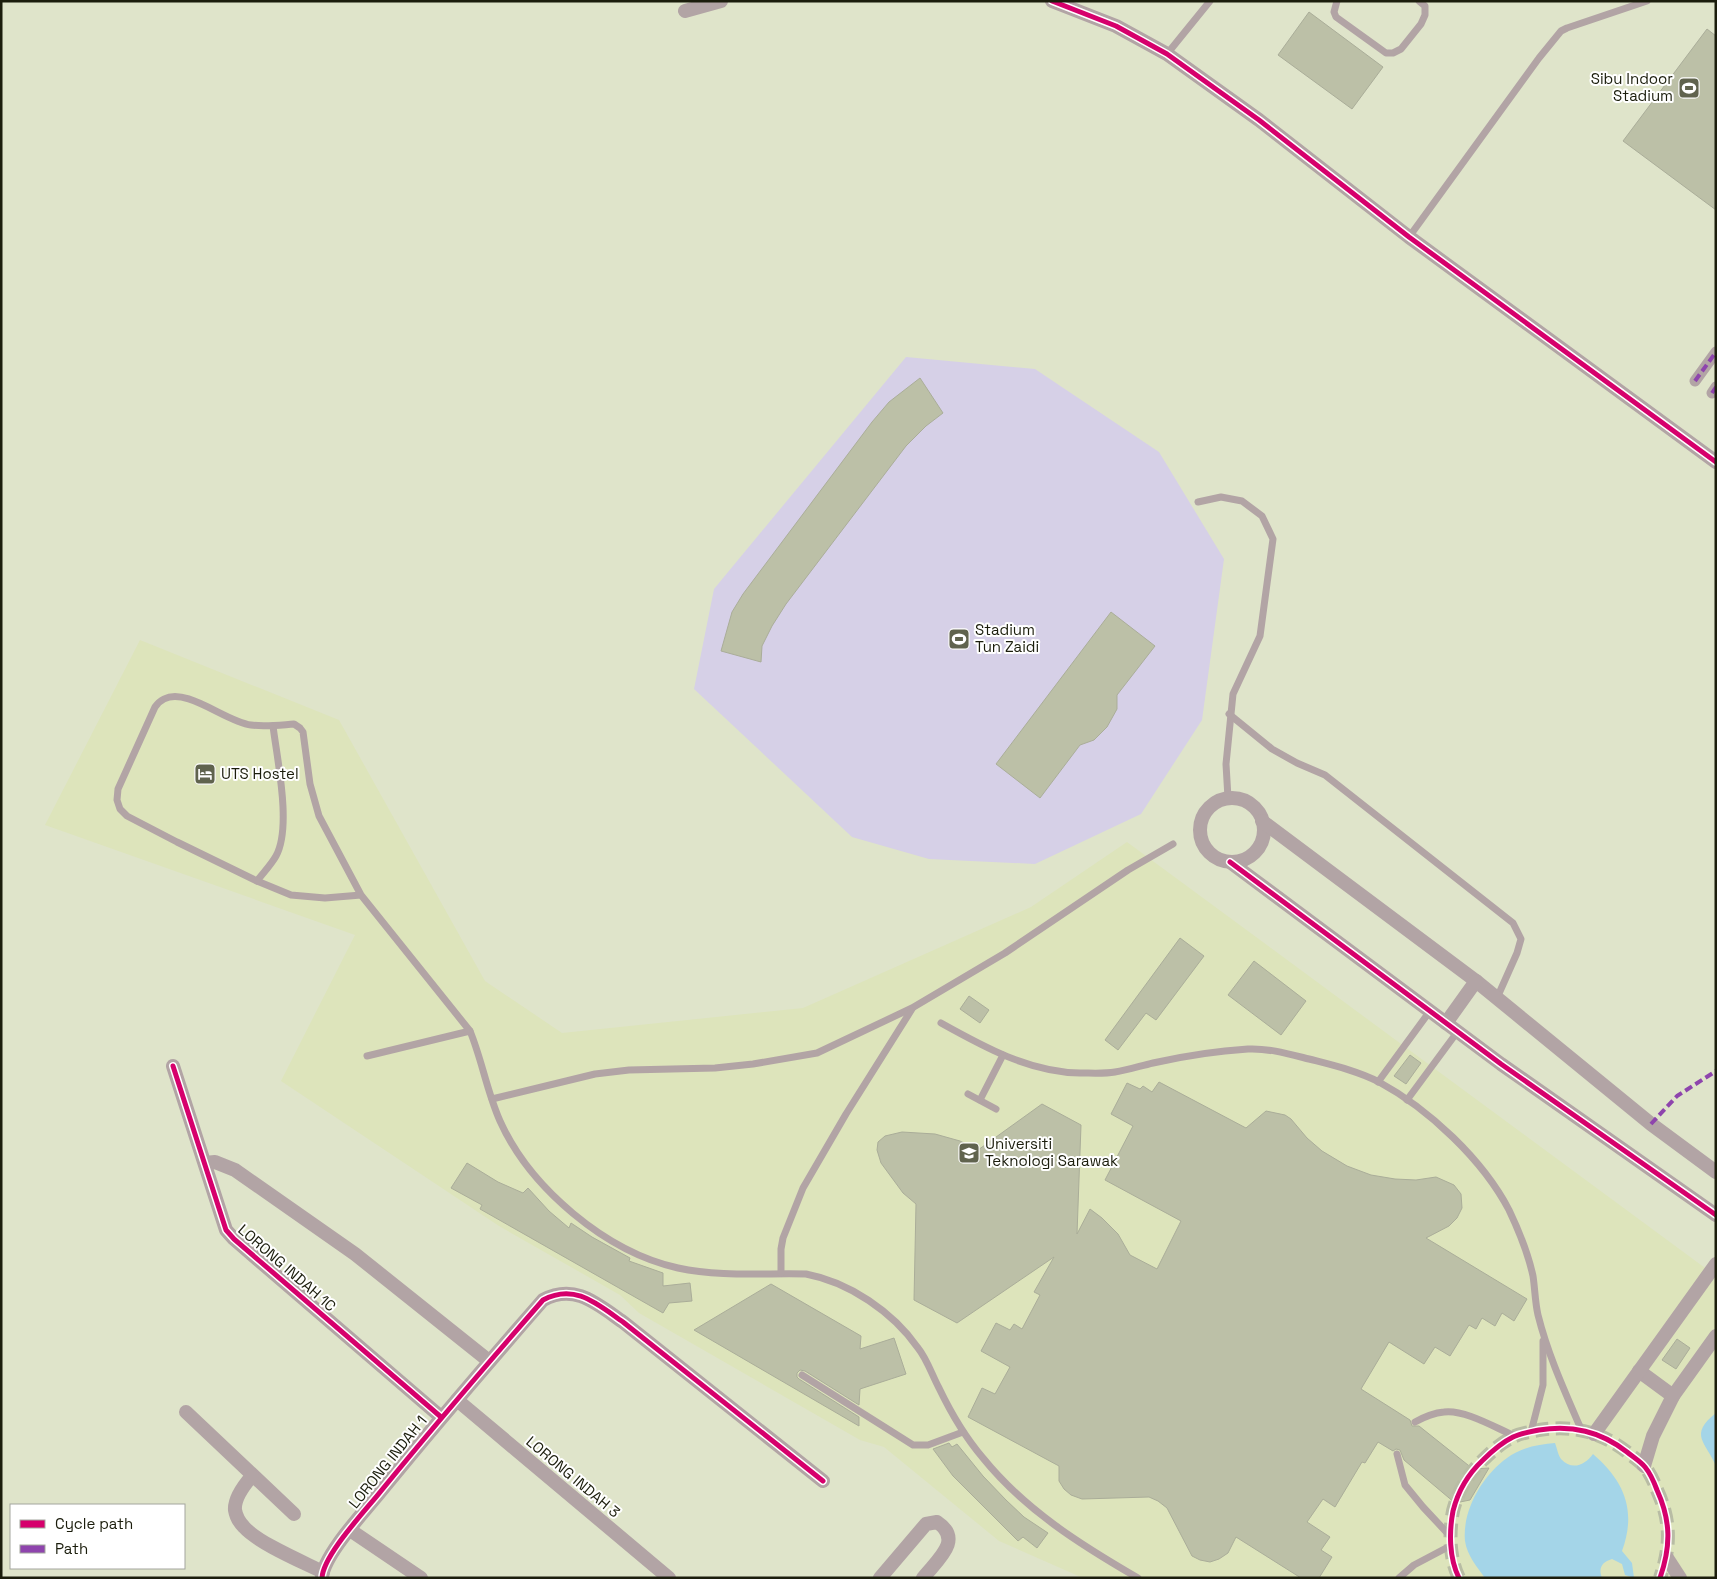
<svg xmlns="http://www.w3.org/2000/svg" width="1717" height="1579" font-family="'Space Grotesk',sans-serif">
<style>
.built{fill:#dde4bb}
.green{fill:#d6d0e7}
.water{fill:#a4d5e8}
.building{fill:#bcc0a7;stroke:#aaad99}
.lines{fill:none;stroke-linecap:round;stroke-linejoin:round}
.minor-tunnel{stroke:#b8bca4;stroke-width:14;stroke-dasharray:14 7;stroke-linecap:butt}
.service{stroke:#b2a4a5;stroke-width:7}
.pedestrian{stroke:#b2a4a5;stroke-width:11}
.minor{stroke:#b2a4a5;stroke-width:14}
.quiet{stroke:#8e44ad;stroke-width:4;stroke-dasharray:8 4;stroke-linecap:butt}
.cycleway-casing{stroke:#fff;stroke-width:8}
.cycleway{stroke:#d6006c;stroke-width:5}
.labels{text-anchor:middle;stroke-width:4;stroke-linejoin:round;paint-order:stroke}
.poi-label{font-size:15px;fill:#1b1d0c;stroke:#fff;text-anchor:start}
.street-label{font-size:15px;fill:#1b1d0c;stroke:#fff}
</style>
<rect width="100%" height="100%" fill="#dfe4ca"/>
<path class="built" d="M140 640 339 720 485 981 562 1033 803 1008 1031 907 1127 842 1716 1276V1578H1083L999 1541 884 1447 860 1440 639 1313 620 1295 499 1226 281 1081 355 935 45 825Z"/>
<path class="green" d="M906 357 1035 369 1159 452 1224 559 1202 720 1141 814 1035 864 929 859 852 837 694 689 714 589Z"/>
<g class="water">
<path d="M1716 1413V1466C1706 1442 1688 1435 1716 1413Z"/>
<path d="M1555 1443C1557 1448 1558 1455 1561 1459 1572 1471 1585 1465 1593 1454 1624 1481 1637 1510 1622 1551L1632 1563 1634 1578 1625 1575 1622 1564 1612 1559C1602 1562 1598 1568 1602 1578H1485C1477 1567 1467 1555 1465 1541 1462 1510 1483 1475 1507 1458 1520 1448 1539 1444 1555 1443Z"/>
</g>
<g class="building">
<path d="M1309 12 1383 67 1352 109 1278 55Z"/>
<path d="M1707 29 1716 36V210L1623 141Z"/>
<path d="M920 378 943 413 926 426 906 446 786 604 772 626 762 646 761 662 721 651 732 612 743 594 872 422 889 402Z"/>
<path d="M1111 612 1155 646 1117 695V709L1107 727 1094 740 1080 745 1040 798 996 764Z"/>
<path d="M1180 938 1204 956 1156 1020 1146 1013 1118 1050 1105 1040Z"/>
<path d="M1254 961 1306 1001 1281 1035 1228 995Z"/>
<path d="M969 996 989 1010 980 1023 960 1009Z"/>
<path d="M1410 1055 1421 1063 1406 1084 1394 1076Z"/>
<path d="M1159 1082 1246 1128 1266 1111 1285 1115 1291 1119 1307 1138 1322 1151 1347 1166 1371 1175 1395 1179 1416 1180 1436 1177 1454 1185 1461 1194 1462 1208 1457 1218 1449 1226 1426 1238 1527 1299 1514 1321 1502 1313 1495 1326 1482 1318 1476 1329 1469 1325 1450 1356 1435 1347 1424 1364 1389 1342 1361 1389 1410 1420 1412 1426H1419L1473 1469 1489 1468 1470 1500 1455 1503 1404 1460 1400 1450 1396 1449 1393 1451 1378 1442 1365 1463 1362 1462 1335 1507 1323 1499 1307 1522 1330 1537 1321 1550 1332 1557 1319 1578H1301L1236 1537 1228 1553 1219 1559 1210 1562 1200 1560 1192 1556 1167 1508 1158 1501 1149 1497 1082 1499 1071 1495 1064 1489 1059 1481V1466L968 1417 982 1388 995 1394 1010 1367 981 1351 996 1323 1010 1330 1014 1324 1022 1329 1040 1295 1034 1292 1054 1257 957 1323 914 1300 916 1204 903 1193 881 1163 877 1150 878 1142 885 1136 902 1132 935 1134 960 1141 978 1150 1042 1104 1081 1125 1077 1234 1090 1209 1102 1218 1118 1234 1130 1255 1157 1269 1181 1221 1105 1180 1133 1126 1111 1114 1127 1083 1140 1089 1143 1086 1152 1092Z"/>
<path d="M467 1163 498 1182 523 1193 528 1188 549 1211 569 1228 571 1223 592 1237 630 1258 629 1261 663 1273V1286L690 1283 692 1301 669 1303 663 1313 480 1209 482 1205 451 1188Z"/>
<path d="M771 1284 861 1336 860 1349 894 1338 906 1374 860 1389 859 1405 805 1371 800 1370 797 1373V1377L799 1379 859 1417V1426L694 1330Z"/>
<path d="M1677 1339 1690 1348 1676 1369 1662 1360Z"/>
<path d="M949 1443 952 1447 957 1444 983 1476 1006 1500 1024 1517 1048 1533 1037 1548 1023 1537 1018 1541 953 1476 933 1449Z"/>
</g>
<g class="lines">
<path class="minor-tunnel" d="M1459 1578C1449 1558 1449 1532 1453 1511 1458 1491 1468 1474 1483 1460 1492 1451 1501 1443 1513 1437 1521 1433 1530 1432 1539 1430 1572 1425 1600 1431 1627 1452 1633 1457 1640 1461 1645 1467 1650 1473 1654 1482 1657 1490 1671 1521 1671 1546 1660 1578"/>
<g class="service">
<path d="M1337 1 1334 12 1336 17 1386 53H1393L1401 49 1421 24 1425 15V6L1419 1"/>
<path d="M1167 54 1210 1"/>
<path d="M1409 237 1539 58 1561 31 1567 28 1647 1"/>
<path d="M1198 502 1221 497 1242 501 1262 516 1273 539 1260 636 1233 694 1226 764 1228 798"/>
<path d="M1229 714 1272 749 1297 763 1325 775 1513 923 1521 939 1517 953 1497 998"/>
<path d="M257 881C263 873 271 865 276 856 292 827 277 759 273 726"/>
<path d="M361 895 319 816 310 784 303 732 300 728 294 724C280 725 265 727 251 725 226 722 187 687 164 699 160 701 157 704 155 707L118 789 117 800 120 809 127 816 177 842 257 881 291 895 325 898 361 895 470 1031C482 1060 487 1092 500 1121 530 1188 606 1252 678 1268 719 1277 764 1273 806 1274 849 1282 893 1312 918 1348 927 1359 932 1375 939 1388 951 1413 965 1437 983 1458 1025 1510 1081 1545 1138 1578"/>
<path d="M941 1023C984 1047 1029 1072 1080 1073 1091 1073 1104 1074 1115 1072 1128 1070 1140 1066 1153 1063 1184 1056 1216 1051 1248 1049 1268 1048 1289 1054 1309 1059 1332 1065 1358 1071 1379 1082 1429 1109 1483 1160 1509 1210 1519 1231 1528 1253 1533 1276 1535 1289 1535 1302 1538 1315 1548 1355 1565 1392 1581 1429"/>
<path d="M367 1056 470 1031"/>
<path d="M1378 1082 1430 1011"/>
<path d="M968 1094 996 1109"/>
<path d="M492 1099 595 1074 629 1070 715 1068 753 1064 817 1053 912 1008 1005 953 1128 870 1173 844"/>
<path d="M980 1100 1003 1055"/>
<path d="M1407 1100 1458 1031"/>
<path d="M781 1273V1249L783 1238 803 1188 846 1114 912 1009"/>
<path d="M802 1375 913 1445H928L963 1432"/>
<path d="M1415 1422C1424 1417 1433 1413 1444 1412 1464 1409 1496 1428 1515 1436"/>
<path d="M1531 1432 1543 1385V1341"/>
<path d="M1397 1454 1405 1485 1423 1507 1451 1537"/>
<path d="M1399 1578 1414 1565 1450 1546"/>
</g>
<g class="pedestrian">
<path d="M1695 381 1716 352"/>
<path d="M1712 393 1716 387"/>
</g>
<g class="minor">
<path d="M1052 1 1116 26 1167 54 1259 120 1409 237 1716 462"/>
<path d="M685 11 721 1"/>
<circle cx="1232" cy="830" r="32"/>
<path d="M1262 821 1476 981 1651 1124 1716 1172"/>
<path d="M1230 862 1501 1064 1716 1215"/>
<path d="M1446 1023 1476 981"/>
<path d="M173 1066 226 1230 234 1239 441 1417"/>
<path d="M205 1163 215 1162 235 1170 355 1254 489 1361"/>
<path d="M1639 1371 1673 1396"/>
<path d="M457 1400 669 1578"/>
<path d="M186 1412 294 1514"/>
<path d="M1594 1434 1716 1264"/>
<path d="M1644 1466 1653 1436 1673 1396 1716 1336"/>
<path d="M252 1476C245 1484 234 1498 235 1510 236 1516 240 1523 244 1527 258 1543 303 1562 323 1572"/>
<path d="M350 1530 421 1578"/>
<path d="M1667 1558 1680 1578"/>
<path d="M322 1578C323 1555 366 1510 381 1491 434 1426 488 1363 543 1300 575 1283 597 1304 623 1322L823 1481"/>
<path d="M880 1578 926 1524 937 1522C964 1540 937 1560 923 1578"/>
</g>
<g class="quiet">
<path d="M1695 381 1716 352"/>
<path d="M1712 393 1716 387"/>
<path d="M1651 1124 1677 1096 1716 1071"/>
</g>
<g class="cycleway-casing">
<g id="cycleway">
<path d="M1052 1 1116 26 1167 54 1259 120 1409 237 1716 462"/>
<path d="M1230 862 1501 1064 1716 1215"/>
<path d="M173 1066 226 1230 234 1239 441 1417"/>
<path d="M322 1578C323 1555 366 1510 381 1491 434 1426 488 1363 543 1300 575 1283 597 1304 623 1322L823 1481"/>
<path d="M1459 1578C1449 1558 1449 1532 1453 1511 1458 1491 1468 1474 1483 1460 1492 1451 1501 1443 1513 1437 1521 1433 1530 1432 1539 1430 1572 1425 1600 1431 1627 1452 1633 1457 1640 1461 1645 1467 1650 1473 1654 1482 1657 1490 1671 1521 1671 1546 1660 1578"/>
</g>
</g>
<use href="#cycleway" class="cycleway"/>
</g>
<defs>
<g id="stadium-square" transform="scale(1.125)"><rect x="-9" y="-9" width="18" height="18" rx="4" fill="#60634e" stroke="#fff"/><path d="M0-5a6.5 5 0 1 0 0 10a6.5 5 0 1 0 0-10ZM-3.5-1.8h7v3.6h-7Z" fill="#fff"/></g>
<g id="hotel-square" transform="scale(1.125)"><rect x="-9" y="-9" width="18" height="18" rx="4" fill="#60634e" stroke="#fff"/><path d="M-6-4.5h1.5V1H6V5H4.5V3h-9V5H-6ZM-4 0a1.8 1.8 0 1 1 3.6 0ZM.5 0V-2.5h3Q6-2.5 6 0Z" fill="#fff"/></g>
<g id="university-square" transform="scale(1.125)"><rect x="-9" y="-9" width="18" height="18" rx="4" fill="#60634e" stroke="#fff"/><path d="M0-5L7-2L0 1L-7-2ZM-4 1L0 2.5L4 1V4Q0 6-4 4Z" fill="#fff"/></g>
</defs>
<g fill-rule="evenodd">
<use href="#stadium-square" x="1689" y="88"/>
<use href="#stadium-square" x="959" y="639"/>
<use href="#hotel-square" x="205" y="774"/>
<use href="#university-square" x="969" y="1153"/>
</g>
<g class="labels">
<g class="poi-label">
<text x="1673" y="84" text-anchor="end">Sibu Indoor<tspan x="1673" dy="17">Stadium</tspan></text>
<text x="975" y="635">Stadium<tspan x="975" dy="17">Tun Zaidi</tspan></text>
<text x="221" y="779">UTS Hostel</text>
<text x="985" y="1149">Universiti<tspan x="985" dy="17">Teknologi Sarawak</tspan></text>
</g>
<g class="street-label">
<text transform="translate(287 1268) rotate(41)" y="5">LORONG INDAH 1C</text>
<text transform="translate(388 1462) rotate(-51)" y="5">LORONG INDAH 1</text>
<text transform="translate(573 1477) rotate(40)" y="5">LORONG INDAH 3</text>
</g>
</g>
<rect width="1717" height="1579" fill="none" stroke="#1b1d0c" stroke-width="5"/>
<rect x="10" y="1504" width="175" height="65" fill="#ffffff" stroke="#a4a59e"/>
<rect x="20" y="1520" width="25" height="8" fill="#d6006c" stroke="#a4a59e"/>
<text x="55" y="1529" font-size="15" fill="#1b1d0c">Cycle path</text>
<rect x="20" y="1545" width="25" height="8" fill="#8e44ad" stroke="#a4a59e"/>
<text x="55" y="1554" font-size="15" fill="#1b1d0c">Path</text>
</svg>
